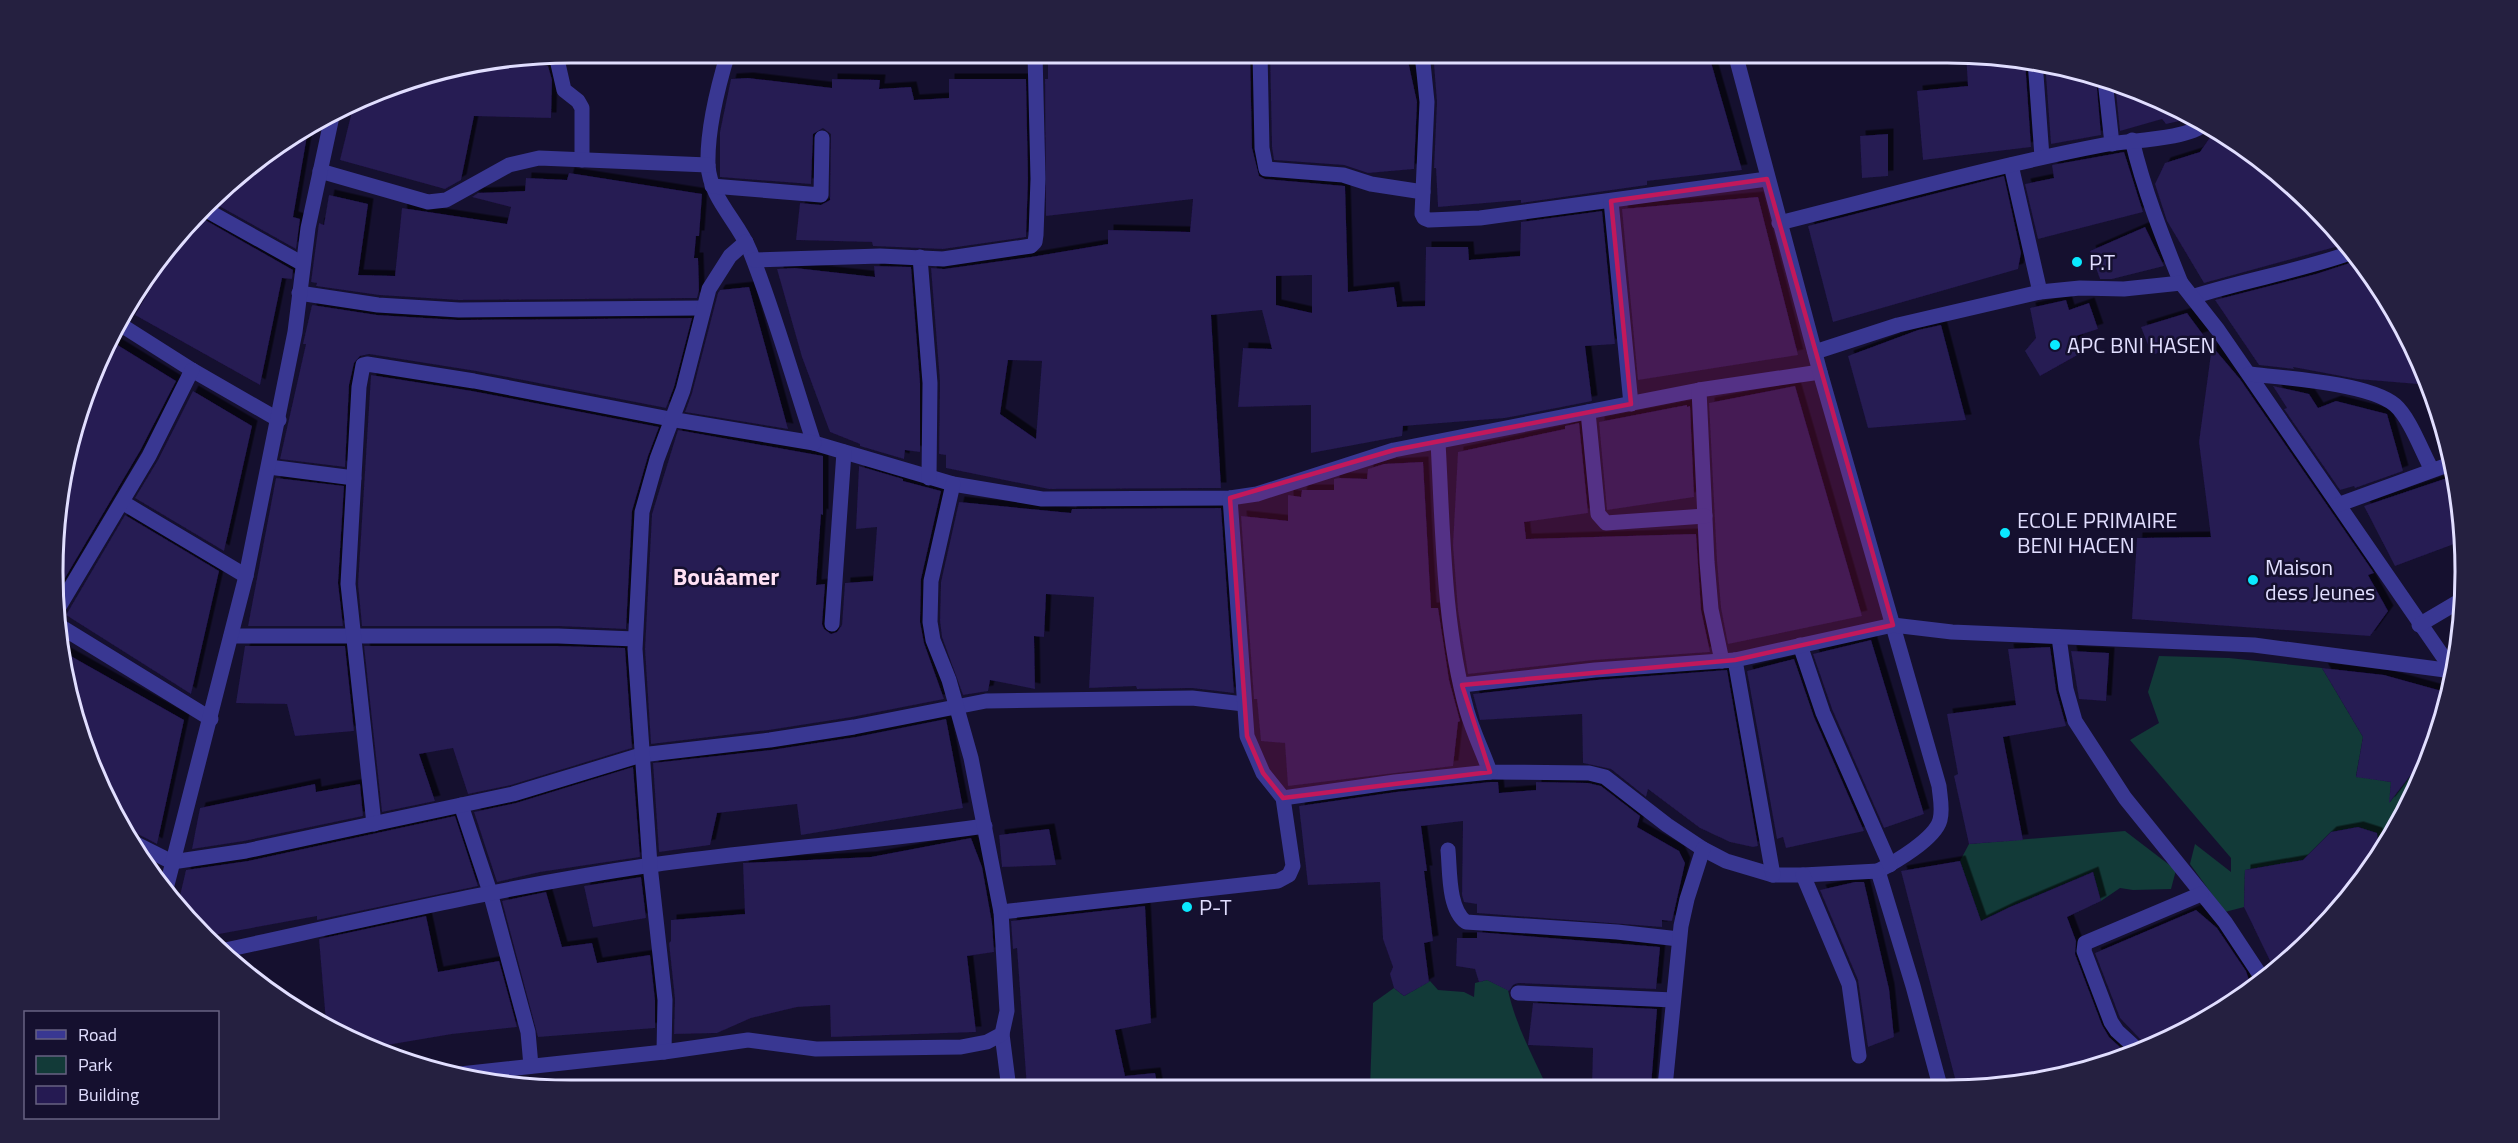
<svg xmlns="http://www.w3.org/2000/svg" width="2518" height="1143" font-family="'Titillium Web',sans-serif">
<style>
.green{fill:#123a38}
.building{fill:#251a52;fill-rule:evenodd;filter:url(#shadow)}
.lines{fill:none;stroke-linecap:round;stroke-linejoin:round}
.street{stroke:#393792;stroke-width:15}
.marked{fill:#c2185b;fill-opacity:0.2;stroke:#c2185b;stroke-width:4.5;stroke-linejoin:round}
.poi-dot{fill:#0ae9ff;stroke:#15102f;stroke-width:2}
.labels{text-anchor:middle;stroke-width:5;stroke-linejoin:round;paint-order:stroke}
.poi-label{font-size:22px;fill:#e1deff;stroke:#15102f;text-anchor:start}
.neighbourhood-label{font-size:24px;font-weight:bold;fill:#ffe0f4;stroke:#15102f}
.rim{fill:none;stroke:#e1deff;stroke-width:3}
</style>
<defs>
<filter id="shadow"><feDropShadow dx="5.5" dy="-5.5" stdDeviation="0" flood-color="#0009"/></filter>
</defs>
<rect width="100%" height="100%" fill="#15102f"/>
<g class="green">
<path d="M2159 656 2229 658 2322 668 2363 737 2356 776 2391 782 2390 802 2413 772H2425L2379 851 2377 833 2358 827 2331 832 2303 860 2245 870 2244 907 2225 912 2190 864 2195 844 2231 872V858L2130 740 2159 723 2148 692Z"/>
<path d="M2125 831 2176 870 2171 889 2133 890 2120 888 2101 901 2093 872 2010 907 1981 921 1960 861 1969 844Z"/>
<path d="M1487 980 1508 990C1515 1024 1533 1056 1547 1087L1370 1088 1373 1003 1394 988 1404 996 1430 981 1438 990 1464 992 1474 997 1475 983Z"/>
</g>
<g class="building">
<path d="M1048 52H1250L1252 148 1259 176 1265 179 1345 186 1348 292 1394 287 1397 307 1425 306 1426 247H1468L1469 260 1520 256 1521 222 1602 211 1615 344 1585 346 1592 401 1505 418 1403 426 1402 436 1311 453V405L1238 407 1243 348 1272 349 1262 310 1211 315 1221 488 1049 489 946 468V455L939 454 940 382 931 268 944 269 1031 257 1108 244V230L1190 232 1193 199 1046 216 1045 79H1048ZM1312 275V313L1276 305V276ZM1008 360 1042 361 1036 439 1000 414Z"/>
<path d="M1270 52H1406L1417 102 1414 169 1368 173 1344 165 1274 160 1272 147Z"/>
<path d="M1433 52H1708L1742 170 1647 181V185L1521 203V200L1438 207 1436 168H1434L1437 102Z"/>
<path d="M1966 54 2025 60 2031 147 1923 160 1917 91 1968 86Z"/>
<path d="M515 62 548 66 552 80 551 118 474 116 461 180 445 189 340 160 354 103 404 80Z"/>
<path d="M2045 62 2096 77 2101 135 2051 144Z"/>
<path d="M748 78 832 88V79L880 80 879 89 911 87 914 100 949 98V79H1026L1028 179 1026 237 943 249 873 246 872 242 796 240 800 203 821 205 830 200 831 134 823 128 813 134 811 184 720 177V132L731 79Z"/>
<path d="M2115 83 2145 92 2193 118 2166 124 2162 119 2120 131Z"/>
<path d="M309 124 293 217 300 219 296 249 212 202 230 181Z"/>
<path d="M2215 130 2235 140 2313 204 2346 244 2204 283 2167 221 2155 184 2165 163 2200 152Z"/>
<path d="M1888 134V176L1862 178 1860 136Z"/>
<path d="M2124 152 2143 212 2038 239 2025 184 2054 178 2052 165Z"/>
<path d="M569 173 702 194 699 236H696L694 258H698L699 290 697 298 459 300 379 295 316 286 317 283 311 282 318 230 319 223 324 225 329 195 368 204 358 275 395 276 402 208 507 224 511 207 472 197 478 193 525 191 526 178 567 180Z"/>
<path d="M2004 176 2021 253 2018 269 1833 322 1808 226Z"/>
<path d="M1758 197 1798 355 1638 380 1622 209Z"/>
<path d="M200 217 293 270 292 279 282 278 260 385 135 315 174 249Z"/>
<path d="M2145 227 2164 266 2112 279H2100L2090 251Z"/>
<path d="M2359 260 2378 283 2426 373 2430 385 2357 379 2293 367 2294 369 2259 365 2215 300 2316 274Z"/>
<path d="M874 266 911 267 920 383V452L905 450 904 459 860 446V444L830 432 802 357 777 269 795 268 875 277Z"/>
<path d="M749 287 788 429 685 412 692 393 718 293 720 290Z"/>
<path d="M2066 300 2069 310 2089 303 2098 329 2076 336 2081 353 2040 376 2025 351 2036 338 2030 308Z"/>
<path d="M312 305 377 315 458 320 692 318 674 387 666 408 476 371 369 354 360 356 354 363 349 385 345 467 280 459 306 344H303Z"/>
<path d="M2187 313 2204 336 2152 355 2141 327Z"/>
<path d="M1941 325 1966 420 1868 428 1848 356 1918 330Z"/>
<path d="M111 341 176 381 140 451 55 595 52 571 62 471Z"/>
<path d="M2212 346 2240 379 2374 573 2368 575 2388 611 2370 636 2132 619 2137 538 2211 537 2199 442Z"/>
<path d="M371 375 472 391 659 427 648 456 632 511 626 629 558 626H362L358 584Z"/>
<path d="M1795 386 1862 616 1728 644 1721 608 1717 561 1709 403Z"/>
<path d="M2273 386 2309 394 2318 408 2336 401 2387 414 2403 471 2355 488 2354 486 2340 490 2284 409 2287 408Z"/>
<path d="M193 391 252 426 224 551 135 498 158 460Z"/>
<path d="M1687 405V407L1690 406 1694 497 1607 510 1599 422Z"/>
<path d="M1579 423 1588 513 1524 522 1526 539 1696 534 1701 610 1710 652 1594 660 1468 674 1458 610 1453 545 1458 452 1565 429V426Z"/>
<path d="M678 430 823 456V515L821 514 816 585 825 584 822 624 824 629 831 634 837 632 842 625 845 583 873 581 877 527 856 529 859 466 903 479V481L941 491 921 579 920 622 924 643 944 699 852 717 769 730 651 744 645 649 652 514Z"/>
<path d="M1423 462 1431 608H1438L1449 680 1460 721 1458 722 1453 766 1288 786 1285 743 1261 741 1257 699H1254L1241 516 1288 521V495L1301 497 1302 490H1334V479L1340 478 1367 479 1368 469 1384 464Z"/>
<path d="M2456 475 2462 541 2395 566 2364 506Z"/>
<path d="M276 478 344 486 338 583 343 626H248Z"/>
<path d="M959 502 1071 513 1072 509 1221 508 1234 693 1192 688 1137 689 1136 686 1089 688 1094 597 1046 594 1044 637 1034 636 1035 689 990 680 988 691 963 695 942 637 940 621 941 582Z"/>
<path d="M125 515 219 571 191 694 66 615Z"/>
<path d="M1871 640 1924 814 1884 828 1832 709 1813 654Z"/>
<path d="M245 646H345L354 731 295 736 287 704 236 703Z"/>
<path d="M364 646H558L625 648 632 748 511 785 468 794 453 748 419 754 435 801 382 812Z"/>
<path d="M2050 647 2056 690 2066 726 2003 737 2023 840 1969 844 1954 776 1958 774 1947 714 2016 705 2008 649Z"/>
<path d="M60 650 184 720 157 844 134 832 124 833 122 831 62 672Z"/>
<path d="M2071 651 2109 653 2106 701 2079 699Z"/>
<path d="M1794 659 1814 717 1864 831 1786 848 1783 837 1777 839 1747 671Z"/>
<path d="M2322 668 2384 675 2449 693 2426 770 2413 772 2389 803 2391 782 2356 777 2363 737Z"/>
<path d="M1727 670 1758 846 1753 847 1730 842 1700 828 1648 789 1646 797 1611 769 1583 763 1582 714 1480 720 1473 694 1596 680Z"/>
<path d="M946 719 963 808 801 835 797 804 717 813 710 845 659 852 653 763 771 750 856 737Z"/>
<path d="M633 767 640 857 540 872 497 882 474 812 516 803Z"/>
<path d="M1490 782H1498L1499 793 1536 790V782L1588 783 1601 786 1640 816 1637 827 1679 851 1685 863 1672 921 1662 920V927L1477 913V904L1464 902 1462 895 1463 821 1421 826 1427 871H1424L1433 941 1424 943 1429 982 1404 996 1394 988 1390 974 1393 967 1383 939 1380 882 1308 885 1299 806 1396 792Z"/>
<path d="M315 784 316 792 360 784 363 816 244 841 192 849 200 808Z"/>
<path d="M455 816 478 886 317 920V916L208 936 179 900 186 870 248 861Z"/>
<path d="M2358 827 2377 833 2379 851 2358 887 2330 916 2310 922 2309 937 2275 971 2244 907 2245 870 2303 860 2331 832Z"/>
<path d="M1049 829 1056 865 1002 867 999 835Z"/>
<path d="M971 838 982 867 992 923 994 952 967 956 976 1032 831 1037 830 1005 797 1007 751 1018 717 1033 674 1034 675 999 669 943 671 941V920L745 914 743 863 871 857Z"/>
<path d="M1960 861 1981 921 2010 907 2093 872 2101 901 2067 917 2076 941 2075 954 2102 1025 2109 1037 2121 1048 2125 1056 2015 1086H1957L1901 871Z"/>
<path d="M641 877 646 918 593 927 584 886Z"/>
<path d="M1855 882H1864L1889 989 1894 1037 1868 1047 1858 980 1820 890Z"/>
<path d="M546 892 562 947 592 943 597 963 650 955 655 1000V1028L538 1037 502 901Z"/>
<path d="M1145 906 1151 1023 1115 1030 1125 1076 1155 1073 1158 1089H1027L1017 948 1013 949 1011 921Z"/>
<path d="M2196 910 2217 928 2246 971 2252 989 2153 1047 2141 1040 2120 1018 2095 953Z"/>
<path d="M426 916 438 972 499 961 517 1027 452 1034 369 1048 326 1022 319 939Z"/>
<path d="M1477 932 1660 947 1656 989 1518 983 1513 985 1509 991 1487 980 1479 982 1475 969 1456 966 1457 938H1477Z"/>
<path d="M1533 1003 1657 1009 1651 1087H1592L1593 1048 1528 1045Z"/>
</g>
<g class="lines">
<g class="street">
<path d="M728 53C718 86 707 130 708 165 710 199 738 221 750 251 775 314 793 379 814 443L953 484 1042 499 1230 498 1257 494 1394 450 1699 390 1820 372"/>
<path d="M1260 53 1262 148 1266 169 1343 175 1371 184 1423 192"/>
<path d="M1422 53 1427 102 1422 214 1424 218 1429 220 1480 218 1767 179"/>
<path d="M1735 53 1820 372 1939 786C1940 797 1943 809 1940 820 1935 839 1895 862 1878 871L1913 986 1940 1086"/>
<path d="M556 55 564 90 578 101 582 108V160"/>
<path d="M2035 61 2042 157"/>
<path d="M2105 80 2112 144"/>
<path d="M2132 140C2144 190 2162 236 2181 283"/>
<path d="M2011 165 2040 292"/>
<path d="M320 171 428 202 446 200 509 165 539 158 708 165"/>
<path d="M712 186 821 195 822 138"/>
<path d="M1611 201 1631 404"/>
<path d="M206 210 303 264"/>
<path d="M1779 223C1887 196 1994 166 2103 145 2128 140 2187 140 2204 124"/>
<path d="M920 257 930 383 929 478"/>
<path d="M754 260 880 256 943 259 1031 246 1035 242 1036 235 1038 179 1035 53"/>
<path d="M299 293 378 305 459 310 703 308"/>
<path d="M2192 297C2245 280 2300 271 2353 252"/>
<path d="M118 323 192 370 279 420"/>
<path d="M1815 352 1898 325 2040 292 2080 288 2124 289 2181 283 2218 330 2453 671"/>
<path d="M2249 374C2284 378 2369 383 2395 405 2410 418 2422 452 2432 470"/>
<path d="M1699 390 1707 562 1711 609 1722 661"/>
<path d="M1588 412 1598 514 1606 523 1705 516"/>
<path d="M1438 442C1443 531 1443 625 1467 711 1473 732 1483 752 1490 772L1589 773 1605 777 1667 825 1703 849 1726 861 1773 875H1803L1878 871"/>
<path d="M269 467 354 478"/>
<path d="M122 502 246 576"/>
<path d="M2340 504 2453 463"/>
<path d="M56 612 149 456 192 370"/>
<path d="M832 624 844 452"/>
<path d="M58 625 211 719"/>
<path d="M2419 625 2463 599"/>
<path d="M231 636H558L635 639"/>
<path d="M2059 637 2066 689 2075 721 2125 798 2225 922 2264 981"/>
<path d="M1800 645 1823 713 1890 865"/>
<path d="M1735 660 1773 875"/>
<path d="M1462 685 1595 670 1735 660 1893 625 1952 632 2254 645 2453 671 2455 673"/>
<path d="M1283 798 1395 782 1490 772"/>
<path d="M461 805 490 892 528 1032 531 1066"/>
<path d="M374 824 348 584 359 387 363 365 367 364 474 381 670 419 814 443"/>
<path d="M130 841 172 862 246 851 513 794 641 755 770 740 854 727 986 701 1192 698 1244 704"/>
<path d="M1448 850C1450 871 1448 909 1466 922L1617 932 1679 939"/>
<path d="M1803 875 1849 984 1859 1056"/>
<path d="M167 885 246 576 295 332 308 228 333 112"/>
<path d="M1001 912 1278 881 1289 875 1293 866 1283 798 1263 773 1247 736 1230 498"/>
<path d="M221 951C364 920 507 886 652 865 762 849 874 842 985 826"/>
<path d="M1518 993 1673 1000"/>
<path d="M1002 1034 1009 1089"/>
<path d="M664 1052 665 1000 650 865 635 649 642 512 657 459 683 390 709 289 730 256 746 242"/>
<path d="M2140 1052 2117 1031 2111 1022 2084 951 2085 943 2201 894"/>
<path d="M451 1075 664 1052 748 1040 816 1049 961 1047 987 1042 1002 1034 1007 1011 1001 912 971 758 949 680 933 640 930 622 931 581 953 484"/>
<path d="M1665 1087 1681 926 1687 899 1703 849"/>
</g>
</g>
<path class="marked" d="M1767 179 1893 625 1735 660 1462 685 1490 772 1283 798 1263 773 1247 736 1230 498 1394 450 1631 404 1611 201Z"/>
<g class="poi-dot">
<circle cx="2077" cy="262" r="6"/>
<circle cx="2055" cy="345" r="6"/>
<circle cx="2005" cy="533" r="6"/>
<circle cx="2253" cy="580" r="6"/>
<circle cx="1187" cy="907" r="6"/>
</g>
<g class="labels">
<g class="poi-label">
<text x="2089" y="270">P.T</text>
<text x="2067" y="353">APC BNI HASEN</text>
<text x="2017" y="528">ECOLE PRIMAIRE<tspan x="2017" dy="25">BENI HACEN</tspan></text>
<text x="2265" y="575">Maison<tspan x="2265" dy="25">dess Jeunes</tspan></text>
<text x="1199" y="915">P-T</text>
</g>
<g class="neighbourhood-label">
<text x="726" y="585">Bouâamer</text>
</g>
</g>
<path d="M0 0H2518V1143H0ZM571 63H1947A508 508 0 0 1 2455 571V572A508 508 0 0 1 1947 1080H571A508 508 0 0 1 63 572V571A508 508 0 0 1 571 63Z" fill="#252040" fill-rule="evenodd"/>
<path class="rim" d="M571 63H1947A508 508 0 0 1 2455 571V572A508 508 0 0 1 1947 1080H571A508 508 0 0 1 63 572V571A508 508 0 0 1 571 63Z"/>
<rect x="24" y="1011" width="195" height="108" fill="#15102f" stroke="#676282" stroke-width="1.5"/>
<rect x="36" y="1030" width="30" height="9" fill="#393792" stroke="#676282" stroke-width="1.5"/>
<text x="78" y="1041" font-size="18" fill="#e1deff">Road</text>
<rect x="36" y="1056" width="30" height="18" fill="#123a38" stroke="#676282" stroke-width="1.5"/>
<text x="78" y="1071" font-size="18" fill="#e1deff">Park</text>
<rect x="36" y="1086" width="30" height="18" fill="#251a52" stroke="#676282" stroke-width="1.5"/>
<text x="78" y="1101" font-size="18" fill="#e1deff">Building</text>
</svg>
